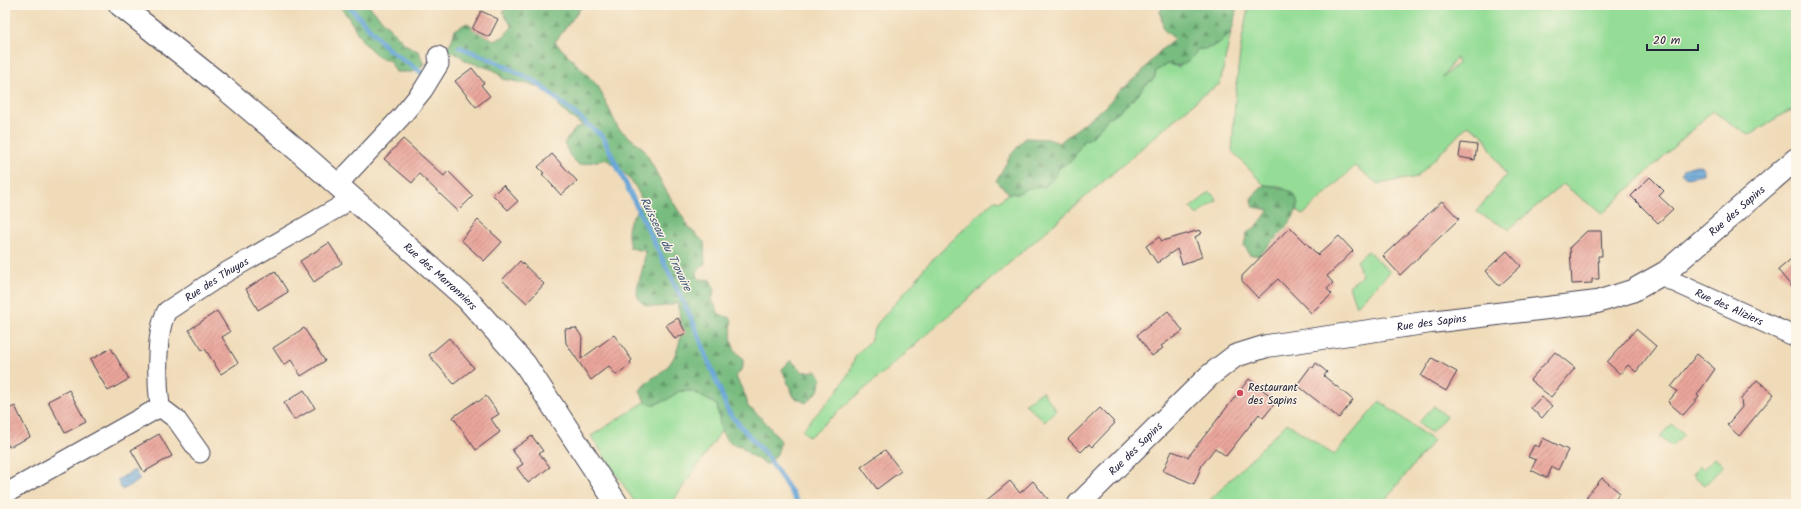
<svg xmlns="http://www.w3.org/2000/svg" width="1801" height="509" font-family="Kalam,sans-serif">
<style>
.green{fill:#95dd97;stroke:#5c8069;fill-rule:evenodd}
.forest{fill:url(#forest-firs);stroke:#4d6f5e}
.water{fill:url(#water-rules);stroke:#44648a}
.lines{fill:none;stroke-linecap:round;stroke-linejoin:round}
.stream{stroke:#66a5d8;stroke-width:5}
.building{fill:url(#building-hatch)}
.street-casing{stroke:#413e4e;stroke-width:21}
.secondary-casing{stroke:#413e4e;stroke-width:24}
.street{stroke:#fff;stroke-width:19}
.secondary{stroke:#fff;stroke-width:22}
.poi-dot{fill:#d1495b;stroke:#fcf5e5;stroke-width:1.5}
.labels{text-anchor:middle;stroke-width:3;stroke-linejoin:round;paint-order:stroke}
.street-label{font-size:11px;fill:#22223b;stroke:#fcf5e5}
.poi-label{font-size:11px;fill:#22223b;stroke:#fcf5e5;text-anchor:start}
.water-label{font-size:12px;font-style:italic;fill:#3d567a;stroke:#fcf5e5}
</style>
<defs>
<pattern id="forest-firs" width="22" height="20" patternUnits="userSpaceOnUse"><rect width="22" height="20" fill="#78bc80"/><path d="M5 1l3.5 6h-7zM16 11l3.5 6h-7z" fill="#62986a"/></pattern>
<pattern id="water-rules" width="6" height="5" patternUnits="userSpaceOnUse"><rect width="6" height="5" fill="#66a5d8"/><path d="M0 2.5h6" fill="none" stroke="#5486b0"/></pattern>
<pattern id="building-hatch" width="6" height="6" patternUnits="userSpaceOnUse"><rect width="6" height="6" fill="#eaa69c"/><path d="M-1 1l2-2M0 6l6-6M5 7l2-2" fill="none" stroke="#bd8780"/></pattern>
</defs>
<rect width="100%" height="100%" fill="#fcf5e5"/>
<filter id="ink" filterUnits="userSpaceOnUse"><feTurbulence type="fractalNoise" baseFrequency=".025" numOctaves="2"/><feDisplacementMap in="SourceGraphic" scale="8" xChannelSelector="R" yChannelSelector="G"/><feConvolveMatrix kernelMatrix="1 2 1 2 8 2 1 2 1" color-interpolation-filters="sRGB"/></filter>
<filter id="wash" filterUnits="userSpaceOnUse"><feTurbulence type="fractalNoise" baseFrequency=".012" numOctaves="4" result="noise"/><feDisplacementMap in="SourceGraphic" scale="16" xChannelSelector="R" yChannelSelector="G"/><feGaussianBlur stdDeviation="0.9" result="paint"/><feColorMatrix in="noise" values="0 0 0 0 0 0 0 0 0 0 0 0 0 0 0 0 0 1.4 0 .05"/><feComposite in="paint" operator="in"/></filter>
<g filter="url(#wash)">
<rect width="100%" height="100%" fill="#f0dbb9"/>
<g class="green">
<path d="M1249 5H1796V108L1783 114 1749 135 1712 111 1602 214 1563 184 1509 229 1476 212 1506 175 1482 134 1468 125 1417 177 1378 184 1355 166 1303 215 1298 211 1296 198 1280 186 1264 185 1232 151C1235 102 1237 53 1249 5ZM1456 58 1458 63 1442 78Z"/>
<path d="M1231 32 1220 84 1204 94 809 437 802 430 836 393 849 373 856 355 870 341 877 324 919 276 925 267 994 200 998 202 1009 193 1017 194 1026 188 1045 187 1056 175 1058 169 1073 159 1082 142 1094 135 1108 118 1118 112 1138 95 1143 87 1154 79 1156 71 1167 64 1179 67 1198 49C1213 50 1221 42 1231 32Z"/>
<path d="M1210 192 1217 200 1197 215 1190 208Z"/>
<path d="M1368 251 1390 272 1356 306 1349 286 1362 276 1357 261Z"/>
<path d="M679 391H692L717 405 722 430 671 504H636L591 436 645 402C658 407 668 399 679 391Z"/>
<path d="M1042 391 1056 410 1045 422 1025 404Z"/>
<path d="M1380 401 1433 441 1382 504H1206L1287 423 1334 455Z"/>
<path d="M1434 406 1446 416 1431 433 1418 423Z"/>
<path d="M1672 424 1684 434 1672 446 1660 436Z"/>
<path d="M1714 458 1724 465 1705 485 1693 475 1699 466 1703 469Z"/>
</g>
<g class="forest">
<path d="M338 5H368L405 44 419 52 424 65 413 72H396L389 60 378 57C373 51 365 45 361 39 354 27 348 15 338 5Z"/>
<path d="M508 5H583L555 42 598 86 618 128 644 149 665 189 690 229 704 242 705 264 696 272 699 279 710 280 715 289 712 299 719 314 731 318C733 335 727 347 743 358V367L736 377 746 397 748 407C762 416 771 429 781 441L777 454 768 464H765L749 454 741 446C719 444 720 423 717 405L692 391H679L667 400 652 405 645 402 640 391C648 378 658 377 667 367 683 349 683 325 677 303 665 307 640 312 637 293 636 286 642 274 643 266 644 261 645 256 645 251L630 248C625 226 629 220 643 203 633 178 627 175 606 159L579 165 570 156 564 143 576 128 583 126 560 109 556 95 533 85 503 79 494 70 466 61 459 55 445 50 452 40 455 30 467 23 495 41 504 36 512 27 503 12Z"/>
<path d="M1164 5H1237C1235 13 1235 26 1230 32 1223 43 1210 50 1198 49 1189 63 1185 68 1167 64L1156 71 1154 79 1143 87 1138 95 1118 112 1108 118 1094 135 1082 142 1073 159 1058 169 1056 175 1045 187 1026 189 1017 194 1009 193 996 181 1011 155 1025 138 1048 139 1059 143 1106 106 1118 92 1140 74 1161 50 1175 39 1164 30 1160 12Z"/>
<path d="M1264 185C1331 191 1281 233 1258 256L1249 254 1244 245 1247 233 1257 226 1269 210 1253 207 1252 197Z"/>
<path d="M791 360 803 372 817 371 822 379 818 391 806 403 794 397 782 369Z"/>
</g>
<g class="water">
<path d="M1696 165 1703 167V174L1688 178 1681 173 1683 169Z"/>
<path d="M135 470 140 480 122 490 117 480Z"/>
</g>
<g class="lines">
<g class="stream">
<path d="M348 5 388 49 425 75"/>
<path d="M459 47 490 59 536 82 603 137 693 322 729 413 767 456 799 504"/>
</g>
</g>
<g id="blocks">
<g class="building">
<path d="M481 11 498 19 489 37 472 29Z"/>
<path d="M472 68 484 83 481 85 490 96 476 107 455 81Z"/>
<path d="M403 139 444 176 448 171 473 196 458 211 419 174 412 183 384 159Z"/>
<path d="M1461 143 1477 145 1475 160 1459 157Z"/>
<path d="M552 154 577 181 561 195 542 174 544 173 538 167Z"/>
<path d="M1650 177 1664 191 1659 196 1673 209 1658 223 1631 196Z"/>
<path d="M503 185 518 201 508 210 493 195Z"/>
<path d="M1442 201 1459 219 1400 275 1383 256Z"/>
<path d="M478 220 502 242 484 261 461 240Z"/>
<path d="M1290 227 1318 255 1339 236 1353 251 1327 276 1333 283 1327 289 1332 294 1311 313 1278 279 1258 298 1242 281V276Z"/>
<path d="M1200 230 1202 233 1195 237 1202 257 1182 264 1177 249 1157 263 1146 246 1159 237 1162 241Z"/>
<path d="M1587 231H1601L1602 256H1598L1599 279H1592V283L1572 284 1570 247Z"/>
<path d="M329 243 342 263 314 282 300 261Z"/>
<path d="M1507 251 1521 266 1499 286 1485 271Z"/>
<path d="M1796 255V292L1778 270Z"/>
<path d="M520 261 544 284 527 303 502 280Z"/>
<path d="M275 271 288 292 258 310 246 289Z"/>
<path d="M217 311 230 332 222 337 238 363 221 374 205 349 202 350 189 330Z"/>
<path d="M1168 311 1183 331 1161 346 1163 348 1152 356 1137 335Z"/>
<path d="M678 318 686 333 675 339 666 325Z"/>
<path d="M304 328 325 361 301 376 291 360 284 365 273 348Z"/>
<path d="M576 328 582 337 581 359 614 335 632 360 630 362 631 364 616 375 609 366 591 380 566 343 565 329Z"/>
<path d="M1636 329 1656 346 1636 372 1628 365 1620 374 1607 362Z"/>
<path d="M449 338 474 368 454 384 429 355Z"/>
<path d="M111 348 129 379 108 391 90 360Z"/>
<path d="M1555 352 1575 368 1551 397 1530 380Z"/>
<path d="M1697 354 1715 369 1697 395 1699 397 1683 415 1668 402 1677 391 1671 387Z"/>
<path d="M1432 358 1457 372 1446 391 1421 376Z"/>
<path d="M1316 363 1327 372 1324 376 1353 400 1339 418 1297 385 1311 366 1313 368Z"/>
<path d="M1249 379 1277 401 1263 418 1259 414 1226 456 1215 448 1202 465 1194 484 1163 471 1172 451 1188 457Z"/>
<path d="M1757 380 1774 394 1739 436 1727 425 1742 407 1741 399Z"/>
<path d="M69 390 86 422 65 433 48 401Z"/>
<path d="M304 390 315 408 294 420 284 403Z"/>
<path d="M486 396 499 414 491 419 500 432 476 450 453 417 476 401 478 402Z"/>
<path d="M1541 397 1552 406 1542 418 1531 408Z"/>
<path d="M15 406 30 437 9 447 5 440V411Z"/>
<path d="M1100 408 1115 423 1092 447 1089 444 1081 452 1068 439Z"/>
<path d="M159 434 172 456 144 472 131 450Z"/>
<path d="M532 436 543 451 539 453 550 467 528 483 517 468 523 464 512 450Z"/>
<path d="M1543 438 1568 450 1558 470 1552 467 1547 478 1531 470 1536 460 1528 457 1534 445 1539 447Z"/>
<path d="M885 450 901 471 877 489 861 467Z"/>
<path d="M1602 478 1620 493 1611 504H1585L1589 499 1586 497Z"/>
<path d="M1010 481 1020 493 1033 481 1052 504H982Z"/>
</g>
</g>
</g>
<g filter="url(#ink)">
<use href="#blocks" fill-opacity="0" stroke="#413e4e" stroke-width="1"/>
<g class="lines">
<g class="street-casing">
<g id="street">
<path d="M337 185 401 117 423 90 439 64 438 56"/>
<path id="s1" d="M1666 272 1670 280 1796 337"/>
<path d="M160 407 176 419 200 453"/>
<path id="s2" d="M5 494 160 407C157 382 155 332 167 311L225 273 339 207 350 197"/>
</g>
</g>
<g class="secondary-casing">
<g id="secondary">
<path id="s3" d="M120 5 222 86 301 153 467 299 525 364 617 504"/>
<path id="s4" d="M1079 504 1209 376 1235 356 1267 346 1431 322 1597 302 1632 291 1666 272 1796 159"/>
</g>
</g>
<use href="#street" class="street"/>
<use href="#secondary" class="secondary"/>
</g>
</g>
<circle class="poi-dot" cx="1240" cy="393" r="4"/>
<g class="labels">
<g class="street-label">
<text dy="4" stroke="none"><textPath href="#s4" startOffset="751">Rue des Sapins</textPath></text>
<text dy="4" stroke="none"><textPath href="#s3" startOffset="420">Rue des Marronniers</textPath></text>
<text dy="4" stroke="none"><textPath href="#s2" startOffset="334">Rue des Thuyas</textPath></text>
<text dy="4" stroke="none"><textPath href="#s1" startOffset="74">Rue des Aliziers</textPath></text>
<text dy="4" stroke="none"><textPath href="#s4" startOffset="415">Rue des Sapins</textPath></text>
<text dy="4" stroke="none"><textPath href="#s4" startOffset="79">Rue des Sapins</textPath></text>
</g>
<g class="poi-label">
<text x="1248" y="391">Restaurant<tspan x="1248" dy="13">des Sapins</tspan></text>
</g>
<g class="water-label">
<text transform="translate(666 244) rotate(64)" y="4">Ruisseau du Trovaire</text>
</g>
</g>
<rect width="1801" height="509" fill="none" stroke="#fcf5e5" stroke-width="20"/>
<path d="M1647 44v6h51v-6" fill="none" stroke="#22223b" stroke-width="2"/>
<text x="1653" y="44" font-size="12" fill="#22223b" stroke="#fcf5e5" stroke-width="3" paint-order="stroke">20 m</text>
</svg>
